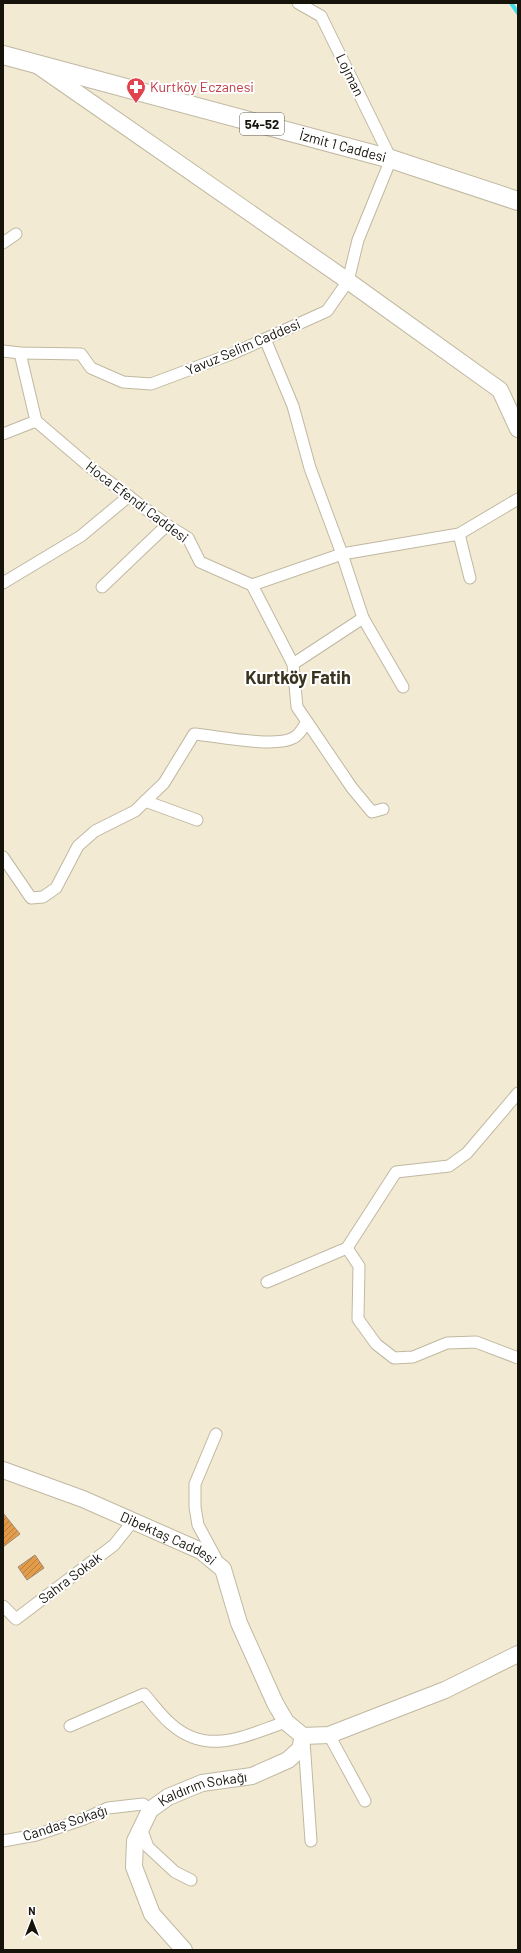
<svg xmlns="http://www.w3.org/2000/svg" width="521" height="1953" font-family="Barlow,sans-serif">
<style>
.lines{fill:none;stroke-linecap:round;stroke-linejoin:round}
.stream{stroke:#3cdfea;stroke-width:4}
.building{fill:url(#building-hatch);stroke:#9c8b7a}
.street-casing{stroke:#c0b8a1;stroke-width:13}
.secondary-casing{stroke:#c0b8a1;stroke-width:18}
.primary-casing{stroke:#c0b8a1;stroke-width:20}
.street{stroke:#fff;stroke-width:11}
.secondary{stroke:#fff;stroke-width:16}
.primary{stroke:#fff;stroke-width:18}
.labels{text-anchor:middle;stroke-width:4;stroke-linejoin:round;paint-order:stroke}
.shield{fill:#fff;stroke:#5c5a54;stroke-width:1}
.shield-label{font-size:13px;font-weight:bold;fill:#16130b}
.street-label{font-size:14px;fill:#16130b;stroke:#fff}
.health-label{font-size:14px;fill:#be3a42;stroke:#fff;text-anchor:start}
.district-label{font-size:18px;font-weight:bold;fill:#3a3320;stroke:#fff}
</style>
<defs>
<pattern id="building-hatch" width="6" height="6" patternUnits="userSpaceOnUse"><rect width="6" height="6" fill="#e39c4a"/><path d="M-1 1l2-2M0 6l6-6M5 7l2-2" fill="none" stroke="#b77e3c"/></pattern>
</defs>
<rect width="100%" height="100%" fill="#f3ead3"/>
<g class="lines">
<path class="stream" d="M511 3 518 13"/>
</g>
<g class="building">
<path d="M3 1513 20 1534 3 1547Z"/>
<path d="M35 1555 44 1568 27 1580 18 1567Z"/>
</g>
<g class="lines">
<g class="street-casing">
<g id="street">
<path d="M3 243 16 234"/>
<path d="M265 339 293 406 310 468 342 554 363 618"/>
<path d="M3 351 20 353 81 354 91 368 123 382 151 384 234 353 327 311 348 281 358 240 391 159 321 16 298 3"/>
<path d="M20 353 36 421"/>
<path d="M3 434 36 421 91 468 167 525 188 538 200 562 252 585 342 554 459 534 518 499"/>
<path d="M459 534 470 578"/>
<path d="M3 583 81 536 129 496"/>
<path d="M252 585 293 664 297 707 352 788 372 812 383 809"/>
<path d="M102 587 167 525"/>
<path d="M293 664 363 618 403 687"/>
<path d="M145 801 197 820"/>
<path d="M3 857 31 898 43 897 56 888 78 846 95 831 135 811 164 783 194 734C218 736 274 748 293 738 299 736 303 727 307 722"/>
<path d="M347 1248 359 1266 358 1319 376 1344 394 1358 413 1357 447 1343 476 1342 518 1358"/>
<path d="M267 1282 347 1248 396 1172 449 1166 467 1153 518 1093"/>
<path d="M216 1434 195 1484V1507L198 1525 218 1562"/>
<path d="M3 1606 16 1619 114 1545 133 1521"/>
<path d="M70 1726 144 1694C153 1704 161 1716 171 1724 208 1757 246 1735 286 1722"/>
<path d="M329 1735 365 1801"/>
<path d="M304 1741 311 1841"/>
<path d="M141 1828 148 1847 175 1872 191 1880"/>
<path d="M3 1841 36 1835 84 1819 108 1808 143 1804 150 1810"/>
</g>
</g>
<g class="secondary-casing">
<g id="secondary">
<path d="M37 65 348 281 500 390 518 429"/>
<path id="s1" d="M3 1470 83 1499 201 1551 223 1569 239 1623 275 1703 286 1722 303 1736"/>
<path d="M303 1736 329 1735 445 1690 518 1654"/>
<path id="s2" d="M184 1950 152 1914 134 1867 135 1841 150 1810 168 1797 202 1783 252 1776 288 1760 300 1749 303 1736"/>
</g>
</g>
<g class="primary-casing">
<g id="primary">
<path id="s3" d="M3 55 391 159 518 201"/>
</g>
</g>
<use href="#street" class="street"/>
<use href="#secondary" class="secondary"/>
<use href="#primary" class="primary"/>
</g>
<defs>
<g id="pharmacy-pin" transform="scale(1)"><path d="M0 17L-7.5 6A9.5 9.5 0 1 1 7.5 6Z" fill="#e0444e" stroke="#fff"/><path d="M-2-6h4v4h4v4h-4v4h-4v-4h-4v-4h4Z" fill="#fff"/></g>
</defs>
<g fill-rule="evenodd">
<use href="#pharmacy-pin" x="136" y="87"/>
</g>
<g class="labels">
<rect class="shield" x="240" y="113" width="44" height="22" rx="3"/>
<g class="shield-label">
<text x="262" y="129">54-52</text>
</g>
<g class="street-label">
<text transform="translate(350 75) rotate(64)" y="5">Lojman</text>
<text dy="5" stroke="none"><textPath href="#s3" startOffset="352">İzmit 1 Caddesi</textPath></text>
<text transform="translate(243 347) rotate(-23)" y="5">Yavuz Selim Caddesi</text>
<text transform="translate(137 502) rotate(37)" y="5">Hoca Efendi Caddesi</text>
<text dy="5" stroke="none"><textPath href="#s1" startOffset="179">Dibektaş Caddesi</textPath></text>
<text transform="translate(70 1578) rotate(-37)" y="5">Sahra Sokak</text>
<text dy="5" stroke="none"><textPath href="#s2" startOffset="217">Kaldırım Sokağı</textPath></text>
<text transform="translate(65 1823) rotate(-18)" y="5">Candaş Sokağı</text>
</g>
<g class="health-label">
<text x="150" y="92">Kurtköy Eczanesi</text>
</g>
<g class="district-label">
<text x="298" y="684">Kurtköy Fatih</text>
</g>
</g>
<rect width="521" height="1953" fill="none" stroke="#16130b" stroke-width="8"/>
<g transform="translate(32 1921)" stroke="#ffffff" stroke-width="3" paint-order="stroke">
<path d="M0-3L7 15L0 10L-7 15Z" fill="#16130b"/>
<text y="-6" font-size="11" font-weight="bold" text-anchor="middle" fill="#16130b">N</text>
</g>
</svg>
